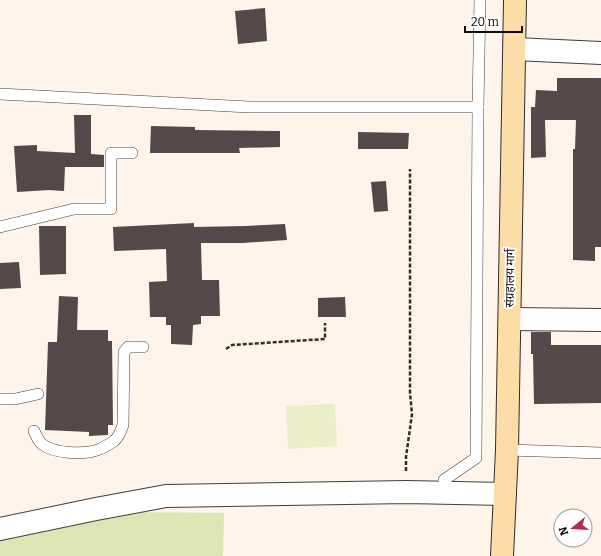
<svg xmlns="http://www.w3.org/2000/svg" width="601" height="556" font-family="Bitter,'Noto Sans Devanagari',serif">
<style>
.park{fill:#dce6b5}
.pitch{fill:#ebeec7}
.building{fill:#534948}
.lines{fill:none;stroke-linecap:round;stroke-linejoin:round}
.service-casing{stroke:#3e3e3e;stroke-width:12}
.minor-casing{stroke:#3e3e3e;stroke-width:24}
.secondary-casing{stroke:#2d2d2d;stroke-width:24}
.path{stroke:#2d2d2d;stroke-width:2.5;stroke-dasharray:4 2;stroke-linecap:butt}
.service{stroke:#fff;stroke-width:11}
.minor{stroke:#fff;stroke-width:22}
.secondary{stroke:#fcdca7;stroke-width:22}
.labels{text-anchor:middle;stroke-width:4;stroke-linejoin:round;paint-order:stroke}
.street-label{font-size:12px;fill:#0b0b0b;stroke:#fff}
</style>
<rect width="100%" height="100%" fill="#fef4e9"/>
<path class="park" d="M126 512 224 513 223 556H0V540L56 525Z"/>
<path class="pitch" d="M335 404 337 446 288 449 286 406Z"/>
<g class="building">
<path d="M265 8 267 41 238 44 235 11Z"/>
<path d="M557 78H601V247H595V261L573 260V149H575L576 120H545L546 157 531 158V107H535L536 90 557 91Z"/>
<path d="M74 115H91V154L104 155V167H65L64 191 49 190 17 192 14 146 37 145V151L75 153Z"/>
<path d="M151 126 195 127V130L280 131V147L239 148 240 153H150Z"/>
<path d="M358 132 409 133 408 149H358Z"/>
<path d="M386 181 388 211 374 212 371 182Z"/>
<path d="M194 223V227L246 226 285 224 287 240 243 243H201L202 280H219L220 316H201V324L193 325 192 345 171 344V325H166V317H150L149 282 167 281 166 249 114 251 113 227Z"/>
<path d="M39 226H66V274L40 275Z"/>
<path d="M19 262 21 288 0 289V263Z"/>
<path d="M59 296 78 297 77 330H108V341H112L113 425H108V435L89 436V432L45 430 48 342H57Z"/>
<path d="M345 297 346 317H318V298Z"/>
<path d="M531 332H551V345H601V403L534 404 533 354H531Z"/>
</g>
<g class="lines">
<g class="service-casing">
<g id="service">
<path d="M0 94 249 107H478"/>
<path d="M0 227 74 209H111V153H132"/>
<path d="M0 399H15L38 394"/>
<path d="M34 431C36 435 38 441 42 444 54 454 86 455 100 449 104 447 110 444 114 441 119 437 121 431 123 425L124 352 128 347H143"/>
<path d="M507 450 601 453"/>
<path d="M445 493 444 480 476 458 478 107 480 0"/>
</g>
</g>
<g class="minor-casing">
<g id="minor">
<path d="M515 49 601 53"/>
<path d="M510 319 601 320"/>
<path d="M0 529 96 509 166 496 407 492 505 494"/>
</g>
</g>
<g class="secondary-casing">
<path id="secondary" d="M502 556 507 450 515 0"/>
</g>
<g class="path">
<path d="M226 349 232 345 325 339V323"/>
<path d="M406 471V457L412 414 410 393V169"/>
</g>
<use href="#service" class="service"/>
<use href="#minor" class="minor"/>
<use href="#secondary" class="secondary"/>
</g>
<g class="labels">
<g class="street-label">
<text transform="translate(510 278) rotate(-89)" y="4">संग्रहालय मार्ग</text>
</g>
</g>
<g transform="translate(573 528) rotate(252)"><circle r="19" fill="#ffffff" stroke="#9d9d9d"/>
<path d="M0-3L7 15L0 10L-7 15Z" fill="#b42a55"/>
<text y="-6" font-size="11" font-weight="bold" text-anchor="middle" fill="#0b0b0b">N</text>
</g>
<path d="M465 26v6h57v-6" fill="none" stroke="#0b0b0b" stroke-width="2"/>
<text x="471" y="26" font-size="12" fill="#0b0b0b" stroke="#ffffff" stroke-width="3" paint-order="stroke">20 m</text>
</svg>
